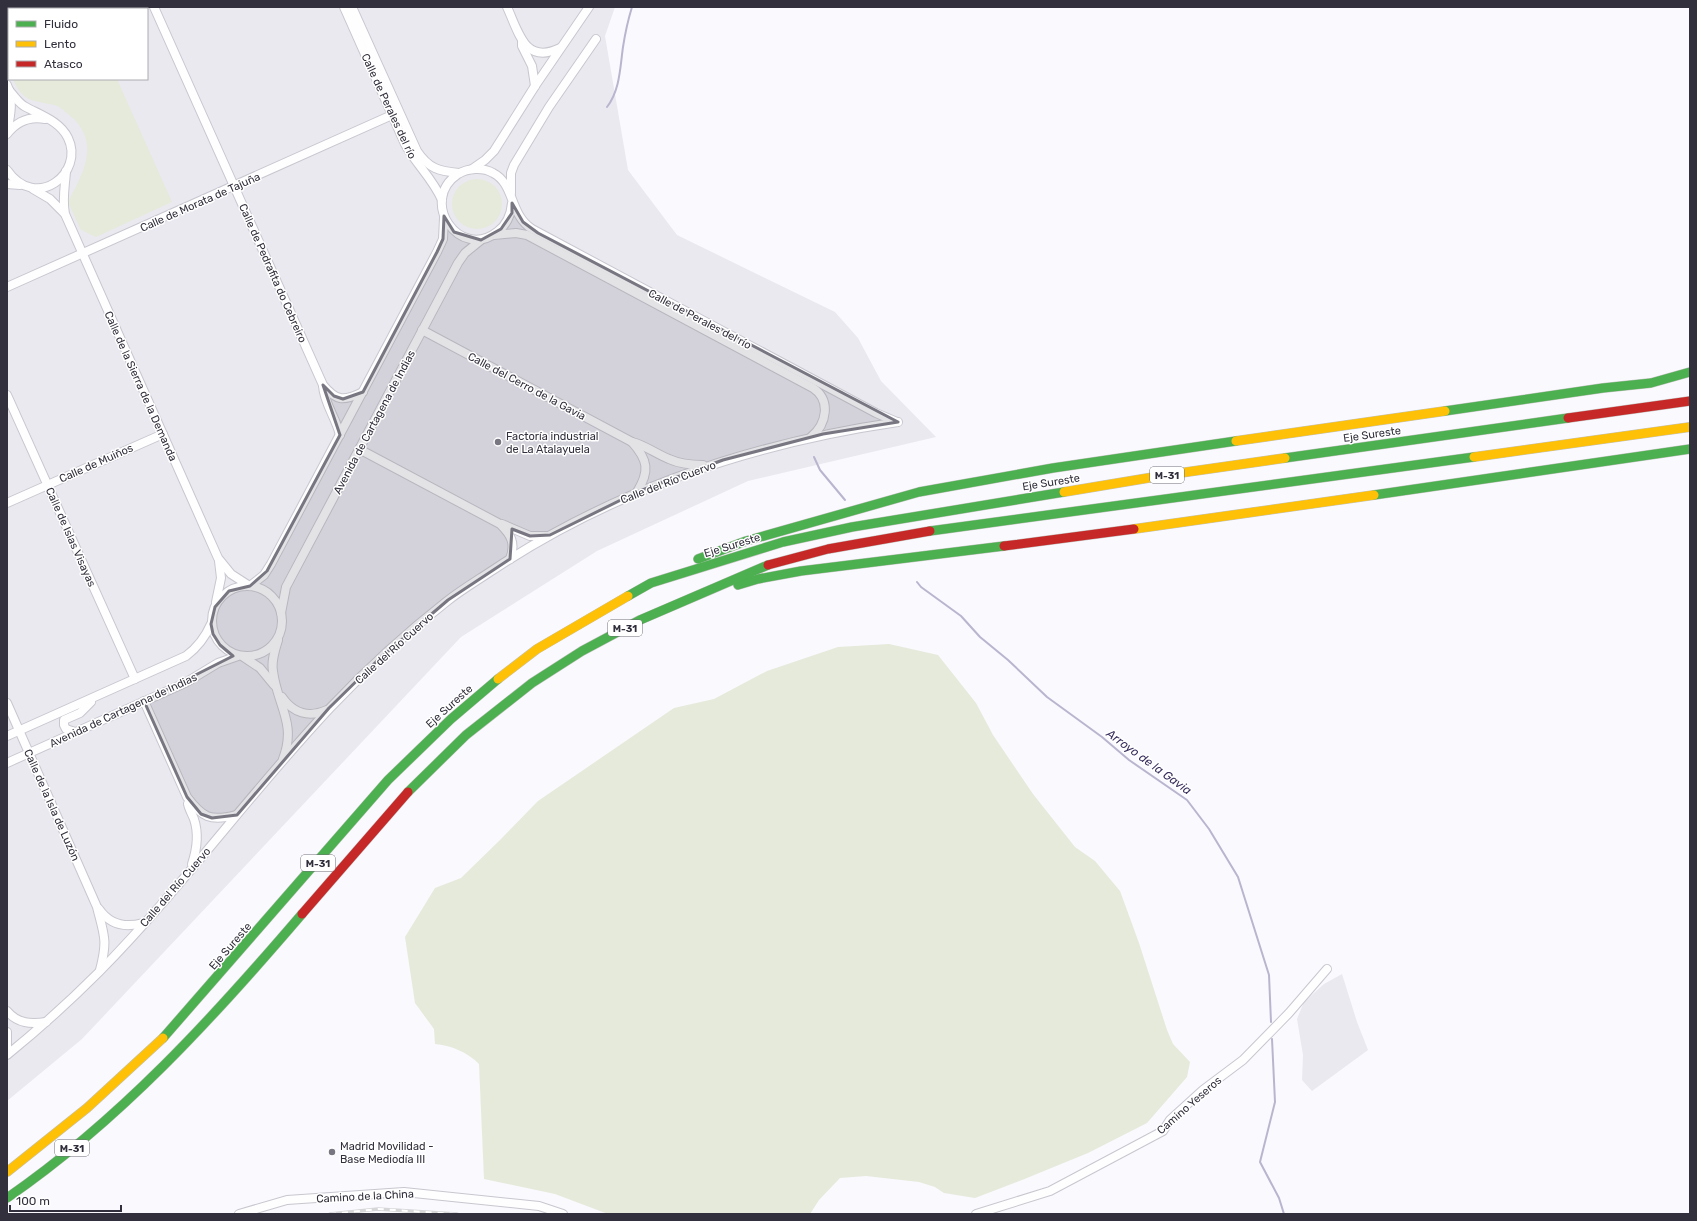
<svg xmlns="http://www.w3.org/2000/svg" width="1697" height="1221" font-family="Rubik,sans-serif">
<style>
.built{fill:#eae9f0;fill-rule:evenodd}
.green{fill:#e5eadb}
.lines{fill:none;stroke-linecap:round;stroke-linejoin:round}
.stream{stroke:#b9b5cf;stroke-width:2}
.street-casing{stroke:#c8c7cf;stroke-width:10}
.fast-casing{stroke:#c0c2bd;stroke-width:10}
.slow-casing{stroke:#c0c2bd;stroke-width:10}
.jam-casing{stroke:#c0c2bd;stroke-width:10}
.street{stroke:#fefeff;stroke-width:8}
.fast{stroke:#4caf50;stroke-width:9}
.slow{stroke:#ffc107;stroke-width:9}
.jam{stroke:#c62828;stroke-width:9}
.rail-casing{stroke:#d6d5d8;stroke-width:3.5}
.rail{stroke:#fff;stroke-width:2;stroke-dasharray:6;stroke-linecap:butt}
.marked{fill:#787680;fill-opacity:0.2;stroke:#787680;stroke-width:3;stroke-linejoin:round}
.poi-dot{fill:#787680;stroke:#fff;stroke-width:1.5}
.labels{text-anchor:middle;stroke-width:3;stroke-linejoin:round;paint-order:stroke}
.shield{fill:#fff;stroke:#706e76;stroke-width:1}
.shield-label{font-size:10px;font-weight:bold;fill:#32303c}
.street-label{font-size:11px;fill:#32303c;stroke:#fff}
.poi-label{font-size:11px;fill:#32303c;stroke:#fff;text-anchor:start}
.water-label{font-size:12px;font-style:italic;fill:#392e5d;stroke:#fff}
</style>
<rect width="100%" height="100%" fill="#faf9fe"/>
<g class="built">
<path d="M7 7H615L605 36 628 170 677 235 835 312 858 338 881 381 936 437 748 481 597 551 461 637 82 1039 7 1101ZM9 9H147V79H9Z"/>
<path d="M1342 974 1357 1022 1368 1050 1312 1091 1302 1080 1303 1055 1297 1019 1304 1002 1324 984Z"/>
</g>
<g class="green">
<path d="M13 79H117L172 202 96 237 81 230 68 202C82 175 100 146 74 119 69 115 63 109 57 106 34 99 24 105 13 79Z"/>
<circle cx="477" cy="204" r="25"/>
<path d="M889 644 938 655 976 703 993 735 1033 794 1075 847 1095 861 1120 891 1139 943 1167 1030 1173 1044 1190 1062 1187 1077 1147 1123 1088 1153 1022 1180 975 1198 944 1193 935 1187 919 1182 866 1176 840 1178 819 1200 810 1214H608L555 1194 484 1179 479 1064C469 1053 450 1045 435 1044L434 1029 415 1003 405 937 435 888 461 878 500 840 538 801 674 708 714 699 767 671 838 647Z"/>
</g>
<g class="lines">
<g class="stream">
<path d="M607 107C620 90 620 68 623 47 625 34 628 20 632 7"/>
<path d="M814 457 820 470 845 500"/>
<path d="M917 582 921 587 961 616 980 637 1008 660 1047 697 1102 737 1129 760 1187 800 1209 829 1238 877 1269 975 1271 1022"/>
<path d="M1272 1039 1275 1102 1260 1162 1279 1198 1284 1214"/>
</g>
<g class="street-casing">
<g id="street">
<path d="M154 7 323 385C337 402 344 401 363 392"/>
<path d="M344 7 405 144C416 164 433 179 442 200"/>
<path d="M352 7 417 151C429 169 439 171 459 173"/>
<path d="M507 7C519 33 525 65 560 48"/>
<path d="M85 9 90 7"/>
<path d="M522 42V46L532 66 535 86"/>
<path d="M7 44 9 43"/>
<path d="M7 85C14 100 10 117 7 133"/>
<path d="M7 134C17 121 29 116 45 119"/>
<path d="M472 169 485 160 494 151 535 86 589 7"/>
<path d="M7 170C36 212 85 173 68 138 60 121 40 115 24 106 18 102 14 96 9 90"/>
<path d="M66 171C65 187 62 199 65 214L218 558 231 574 248 585"/>
<path d="M7 184 20 185"/>
<path d="M33 189 50 199 64 213"/>
<path d="M511 193V173L514 165 549 107 596 39"/>
<path d="M512 203C511 215 507 225 497 232 460 261 418 201 458 174 468 168 483 167 493 173 515 184 509 214 532 229L876 413 897 422"/>
<path d="M494 235 516 233 527 235 813 388C831 400 827 424 811 437"/>
<path d="M7 287 392 115"/>
<path d="M422 330 632 442C645 445 656 454 669 459 680 464 691 465 703 465"/>
<path d="M323 386C324 403 336 418 340 435"/>
<path d="M7 395 135 679"/>
<path d="M632 442C648 460 650 471 637 492"/>
<path d="M359 449 500 524C511 535 516 543 510 559"/>
<path d="M7 503 163 434"/>
<path d="M502 524 530 536H546"/>
<circle cx="247" cy="621" r="35"/>
<path d="M250 586 264 575 271 564 437 252 443 239 444 218"/>
<path d="M216 602 221 578 219 561"/>
<path d="M281 613 286 587 458 263 465 253 481 240"/>
<path d="M278 640C275 650 271 661 273 671 277 705 297 723 283 759"/>
<path d="M242 656 260 668 274 685"/>
<path d="M282 697C293 713 309 718 327 710"/>
<path d="M144 701 187 797C202 817 210 822 236 815"/>
<path d="M7 703 97 907C104 935 108 940 100 970"/>
<path d="M75 732 66 729 64 725V720L80 713 91 702"/>
<path d="M7 736 186 656C198 647 205 638 211 624"/>
<path d="M7 763 185 683 218 663 238 656"/>
<path d="M188 804C189 809 192 814 194 819 199 834 197 849 192 864"/>
<path d="M99 909C110 925 125 928 143 923"/>
<path d="M7 1011C18 1024 31 1024 46 1022"/>
<path d="M7 1032V1047"/>
<path d="M7 1055C39 1029 70 1001 99 972 181 889 250 793 330 708 366 670 405 634 446 602 461 590 478 580 493 570 615 489 754 443 898 422"/>
<path d="M239 1214 287 1200 404 1192 539 1206 563 1214"/>
<path d="M976 1214 1050 1191 1163 1131 1170 1120 1203 1090 1243 1060 1289 1013 1327 969"/>
</g>
</g>
<g class="fast-casing">
<g id="fast">
<path d="M1445 411 1603 388 1651 383 1690 372"/>
<path d="M1285 458 1568 418"/>
<path d="M1374 495 1690 449"/>
<path d="M930 531 1474 457"/>
<path d="M698 559 746 541 919 492 1053 468 1236 441"/>
<path d="M738 585 758 579 801 571 1004 546"/>
<path d="M628 596 651 583 783 542 852 527 1064 492"/>
<path d="M408 792 466 735 532 683 582 651 640 620 768 565"/>
<path d="M163 1038 388 780 451 719 498 679"/>
<path d="M7 1198C120 1120 213 1018 302 914"/>
</g>
</g>
<g class="slow-casing">
<g id="slow">
<path d="M1236 441 1445 411"/>
<path d="M1474 457 1690 427"/>
<path d="M1064 492 1166 475 1285 458"/>
<path d="M1134 529 1374 495"/>
<path d="M498 679 537 649 628 596"/>
<path d="M7 1172 87 1108 163 1038"/>
</g>
</g>
<g class="jam-casing">
<g id="jam">
<path d="M1568 418 1690 401"/>
<path d="M1004 546 1134 529"/>
<path d="M768 565 828 549 930 531"/>
<path d="M302 914 408 792"/>
</g>
</g>
<use href="#street" class="street"/>
<use href="#fast" class="fast"/>
<use href="#slow" class="slow"/>
<use href="#jam" class="jam"/>
<g class="rail-casing">
<path id="rail" d="M330 1214 378 1209 457 1214"/>
</g>
<use href="#rail" class="rail"/>
</g>
<path class="marked" d="M512 203 523 222 538 233 898 422 823 434 723 460 637 492 550 535 530 536 512 529 510 559 448 600 378 660 329 708 237 815 212 818 201 814 187 797 144 701 233 656 220 645 213 634 211 624 215 607 229 591 250 586 267 571 340 435 323 385 334 396 343 399 363 392 437 252 443 239 444 216 454 232 481 240 501 229 512 213Z"/>
<g class="poi-dot">
<circle cx="498" cy="442" r="4"/>
<circle cx="332" cy="1152" r="4"/>
</g>
<g class="labels">
<g class="shield">
<rect x="1150" y="467" width="34" height="16" rx="3"/>
<rect x="608" y="620" width="34" height="16" rx="3"/>
<rect x="301" y="855" width="34" height="16" rx="3"/>
<rect x="55" y="1140" width="34" height="16" rx="3"/>
</g>
<g class="shield-label">
<text x="1167" y="479">M-31</text>
<text x="625" y="632">M-31</text>
<text x="318" y="867">M-31</text>
<text x="72" y="1152">M-31</text>
</g>
<g class="street-label">
<text transform="translate(389 106) rotate(65)" y="4">Calle de Perales del río</text>
<text transform="translate(200 202) rotate(-24)" y="4">Calle de Morata de Tajuña</text>
<text transform="translate(273 273) rotate(66)" y="4">Calle de Pedrafita do Cebreiro</text>
<text transform="translate(700 319) rotate(28)" y="4">Calle de Perales del río</text>
<text transform="translate(141 386) rotate(66)" y="4">Calle de la Sierra de la Demanda</text>
<text transform="translate(527 386) rotate(28)" y="4">Calle del Cerro de la Gavia</text>
<text transform="translate(374 422) rotate(-62)" y="4">Avenida de Cartagena de Indias</text>
<text transform="translate(1372 434) rotate(-8)" y="4">Eje Sureste</text>
<text transform="translate(96 463) rotate(-24)" y="4">Calle de Muiños</text>
<text transform="translate(668 482) rotate(-21)" y="4">Calle del Río Cuervo</text>
<text transform="translate(1051 482) rotate(-9)" y="4">Eje Sureste</text>
<text transform="translate(71 537) rotate(66)" y="4">Calle de Islas Visayas</text>
<text transform="translate(732 545) rotate(-17)" y="4">Eje Sureste</text>
<text transform="translate(394 648) rotate(-42)" y="4">Calle del Río Cuervo</text>
<text transform="translate(449 706) rotate(-42)" y="4">Eje Sureste</text>
<text transform="translate(123 710) rotate(-25)" y="4">Avenida de Cartagena de Indias</text>
<text transform="translate(52 805) rotate(66)" y="4">Calle de la Isla de Luzón</text>
<text transform="translate(175 887) rotate(-49)" y="4">Calle del Río Cuervo</text>
<text transform="translate(230 946) rotate(-49)" y="4">Eje Sureste</text>
<text transform="translate(1189 1105) rotate(-41)" y="4">Camino Yeseros</text>
<text transform="translate(365 1196) rotate(-3)" y="4">Camino de la China</text>
</g>
<g class="poi-label">
<text x="506" y="440">Factoría industrial<tspan x="506" dy="13">de La Atalayuela</tspan></text>
<text x="340" y="1150">Madrid Movilidad -<tspan x="340" dy="13">Base Mediodía III</tspan></text>
</g>
<g class="water-label">
<text transform="translate(1149 762) rotate(36)" y="4">Arroyo de la Gavia</text>
</g>
</g>
<rect width="1697" height="1221" fill="none" stroke="#32303c" stroke-width="16"/>
<rect x="8" y="8" width="140" height="72" fill="#ffffff" stroke="#adacb1"/>
<rect x="16" y="21" width="20" height="6" fill="#4caf50" stroke="#adacb1"/>
<text x="44" y="28" font-size="12" fill="#32303c">Fluido</text>
<rect x="16" y="41" width="20" height="6" fill="#ffc107" stroke="#adacb1"/>
<text x="44" y="48" font-size="12" fill="#32303c">Lento</text>
<rect x="16" y="61" width="20" height="6" fill="#c62828" stroke="#adacb1"/>
<text x="44" y="68" font-size="12" fill="#32303c">Atasco</text>
<path d="M10 1205v6h111v-6" fill="none" stroke="#32303c" stroke-width="2"/>
<text x="16" y="1205" font-size="12" fill="#32303c" stroke="#ffffff" stroke-width="3" paint-order="stroke">100 m</text>
</svg>
